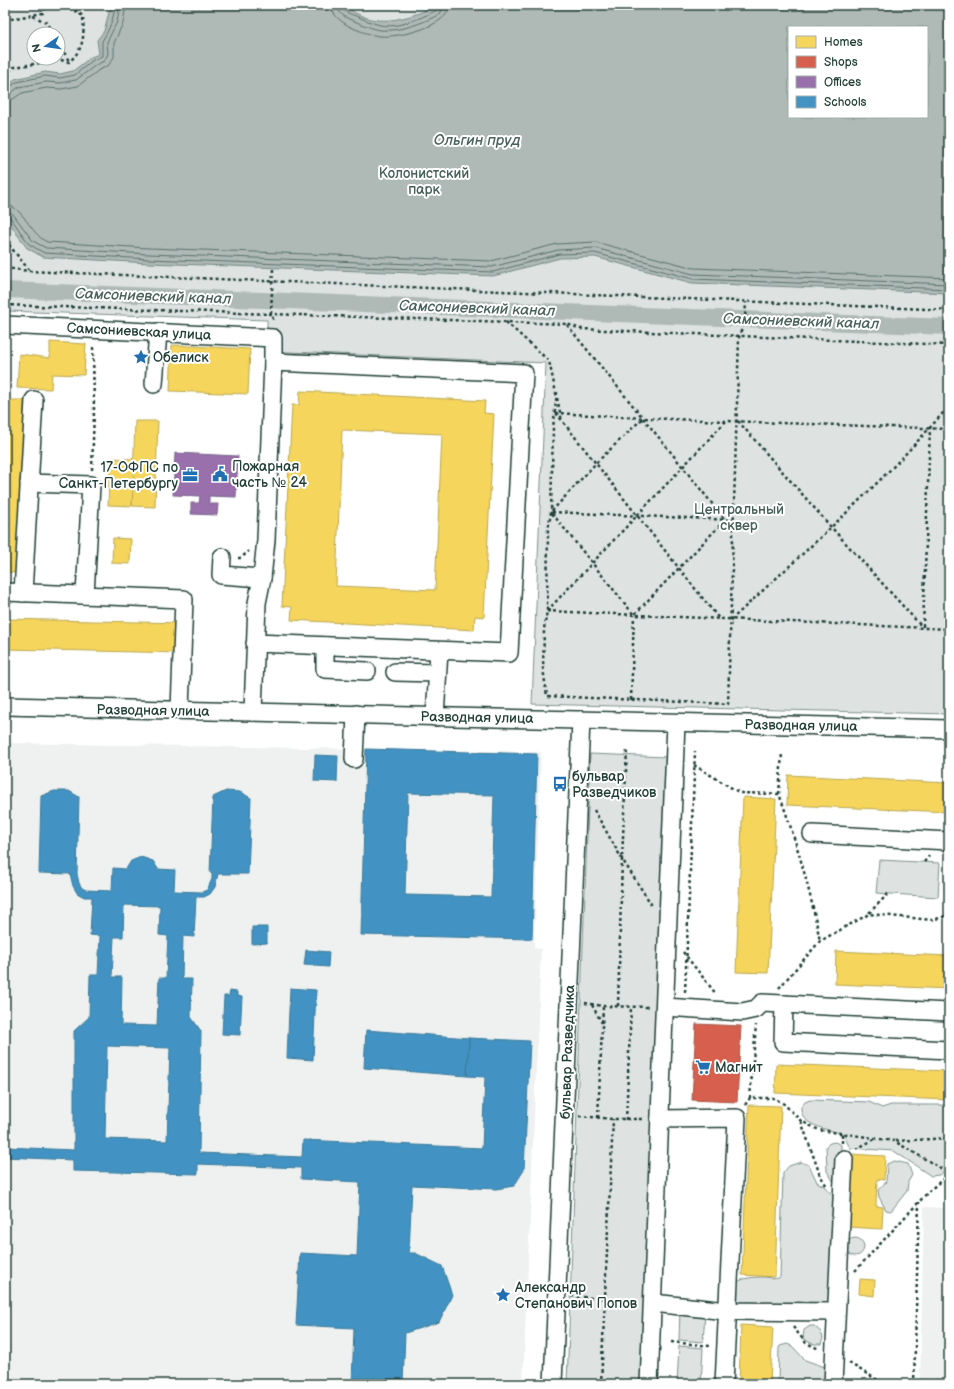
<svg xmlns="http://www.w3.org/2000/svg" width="954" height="1389" font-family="'Balsamiq Sans',sans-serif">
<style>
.built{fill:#eef1f0}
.green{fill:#dee3e2;stroke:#7e908b;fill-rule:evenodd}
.water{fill:#afbab7;stroke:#758883;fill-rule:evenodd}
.homes{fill:#f6d55c;stroke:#b6a750;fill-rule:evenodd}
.shops{fill:#d6604d;stroke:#9f5646}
.offices{fill:#9970ab;stroke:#746187}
.schools{fill:#4393c3;stroke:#387998;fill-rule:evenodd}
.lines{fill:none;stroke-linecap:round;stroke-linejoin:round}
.shore{stroke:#596f68;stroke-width:1}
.canal{stroke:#afbab7;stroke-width:16}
.minor-casing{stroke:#1f3d34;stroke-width:20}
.path{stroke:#1f3d34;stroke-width:2.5;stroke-dasharray:3 3;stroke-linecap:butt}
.minor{stroke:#fff;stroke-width:17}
.labels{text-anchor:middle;stroke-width:4;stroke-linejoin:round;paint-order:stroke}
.park-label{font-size:14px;fill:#455e57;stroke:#fff}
.street-label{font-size:14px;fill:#1f3d34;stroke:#fff}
.poi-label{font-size:14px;fill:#1f3d34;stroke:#fff;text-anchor:start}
.water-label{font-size:15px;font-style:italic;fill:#4a625b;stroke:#fff}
</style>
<rect width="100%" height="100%" fill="#fff"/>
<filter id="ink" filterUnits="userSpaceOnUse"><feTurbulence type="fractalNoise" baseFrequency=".025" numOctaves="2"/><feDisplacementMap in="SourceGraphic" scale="8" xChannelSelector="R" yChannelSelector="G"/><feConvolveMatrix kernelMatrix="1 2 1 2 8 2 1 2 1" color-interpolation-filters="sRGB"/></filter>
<g filter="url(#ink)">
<g class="built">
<path d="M5 743 541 752 534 948 541 949 523 1384H5Z"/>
<path d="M924 1207 949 1208V1384H920Z"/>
</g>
<g class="green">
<path d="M5 5H949V714L532 704 546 363 267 351V320L5 311ZM789 27H927V117H789ZM34 34H58V58H34Z"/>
<path d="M590 754 667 757 640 1384H567Z"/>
<path d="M879 860 940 863 938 897 876 893Z"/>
<path d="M810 1100 869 1102 882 1108 891 1105H949V1168L939 1175 931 1176 894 1151 850 1148 843 1134C829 1129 800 1127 801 1107L805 1102Z"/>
<path d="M835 1142 841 1145V1149L835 1184 827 1171 826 1146 830 1143Z"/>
<path d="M894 1161 908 1164 912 1175 908 1182 907 1191 891 1211 886 1210 879 1197 878 1190 886 1182 887 1164Z"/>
<path d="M801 1162 809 1165 817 1182 824 1186 836 1199 829 1301 824 1306 737 1304C736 1301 733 1296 732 1293 731 1277 755 1277 765 1277 771 1278 776 1280 780 1277L783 1173 789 1166Z"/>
<circle cx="855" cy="1247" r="9"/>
<path d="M680 1308 705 1314 703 1342 679 1340Z"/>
<path d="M810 1326H814L821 1332 823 1338 821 1344H813L803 1339 804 1330Z"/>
<path d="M787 1344 792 1346 805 1360 825 1367 831 1384H778L779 1348 780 1346Z"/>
<path d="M679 1346 703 1348 701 1384H677Z"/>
</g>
<path class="water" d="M111 5H344C375 31 406 19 439 5H949V293L692 283 595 257 560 258 493 276 149 263 43 257 27 248 5 217V87L15 79 45 72 60 74 73 71 91 57 99 54 97 40 104 31ZM789 27H927V117H789Z"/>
<g class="homes">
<path d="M50 342 86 344 84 375 52 374 51 389 17 388 19 354 50 358Z"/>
<path d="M172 345 250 349 248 394 170 391Z"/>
<path d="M300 391 485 401 484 413 494 414 484 617 475 616 474 630 291 620 292 607 282 606 292 405H299ZM342 430 442 434 435 590 336 586Z"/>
<path d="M5 400H24L19 573 5 572Z"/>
<path d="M135 421H158L155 507 132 506Z"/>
<path d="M110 458 134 459 132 506 108 505Z"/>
<path d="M113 538 131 539 130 564 112 563Z"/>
<path d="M5 619 182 623 181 653 5 649Z"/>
<path d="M788 775 949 783V812L787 805Z"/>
<path d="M743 797 776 799 768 973 736 972Z"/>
<path d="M836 951 949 956V989L835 984Z"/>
<path d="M776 1064 949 1071V1100L775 1093Z"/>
<path d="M749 1105 781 1106 775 1277 742 1275Z"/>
<path d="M850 1154 885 1156 884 1180 877 1179 876 1206 883 1207 882 1229 847 1227Z"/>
<path d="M860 1279 875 1280 874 1296 859 1294Z"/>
<path d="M741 1325 773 1327 770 1384H739Z"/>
</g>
<path class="shops" d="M696 1024 741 1026 737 1102 692 1100Z"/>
<path class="offices" d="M175 453 238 456 236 497 209 496V504H218L217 515 191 514V503H199L200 496 173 495Z"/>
<g class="schools">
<path d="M366 749 537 754 532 939 361 935ZM408 793 494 795 491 897 405 895Z"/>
<path d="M315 755 338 756 337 782 314 781Z"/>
<path d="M54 791H69L79 797 77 874 79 883 82 888 86 890 112 891 113 868 126 869 131 861 141 857 153 861 158 869 175 870 174 891 202 892 207 890 212 879V873H210L213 797 226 791 240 792 251 798 248 874H218L215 887 210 894 204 897H196L194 937 183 936 182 979H192L191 1017 201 1031 199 1153 302 1157 303 1140 482 1148 485 1077 467 1076 469 1038 530 1041 524 1170 514 1186 496 1189 412 1185 409 1253H415L442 1266 452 1295 439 1322 405 1333 403 1384H352L354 1328 296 1325 300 1253 357 1256 360 1182 301 1179V1168L198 1164V1174L73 1171V1160L5 1157V1147L74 1150V1031L89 1017 90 975H98L100 936 90 935 92 897H84L77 893 73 886 70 874 39 873 41 796ZM124 905 160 906 159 935 168 936 166 978H159L157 1026 121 1025 122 977H112L114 937H123ZM107 1046 170 1048 167 1141 105 1139Z"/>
<path d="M252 927H267V943L252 944Z"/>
<path d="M306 950 329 952 328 967 304 965Z"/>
<path d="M290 988 316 990 313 1060 287 1058Z"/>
<path d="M230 991 237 992V996L242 997 240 1035 222 1034 224 996H229Z"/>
<path d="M366 1030 469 1038 467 1076 364 1068Z"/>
</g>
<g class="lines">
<g class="shore">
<path d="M331 5C332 23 364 34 380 36 397 38 449 27 450 5"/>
<path d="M337 5C338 14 346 18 354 21 362 24 372 29 381 30 400 32 423 23 440 14L444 5"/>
<path d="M342 5C343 12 350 14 356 16 363 19 372 23 380 25 398 29 421 18 437 10L439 5"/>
<path d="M5 90 17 82 45 76 60 78 75 75 93 60 102 56V41C109 30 114 19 115 5"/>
<path d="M5 95 10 94 19 87 46 82 60 83 76 80 96 65 104 61 108 54 107 42 117 22 120 5"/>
<path d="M5 101 13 99 22 93 46 88 61 89 78 86 99 70 108 66 114 57V43L123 23 126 5"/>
<path d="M5 205C23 205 29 233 47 242L149 248 491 261 557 244 595 242 694 268 949 278"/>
<path d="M5 211 13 214 33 241 46 248 149 254 492 267 558 250 595 248 693 274 949 284"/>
<path d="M5 216 10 217 29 244 44 253 149 259 493 272 559 254 595 253 693 279 949 289"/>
</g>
<path class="canal" d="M5 290 949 327"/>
<g class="minor-casing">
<g id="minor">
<path d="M5 325 273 338V362"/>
<path d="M154 384 158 332"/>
<path d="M29 483 91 485 85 595"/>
<path d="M222 557 221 575 262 578"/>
<path d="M5 592 184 599 180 710"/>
<path d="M23 593 34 400"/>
<path d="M325 646V669L367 671"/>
<path d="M395 672 436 673"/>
<path d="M5 706 949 729"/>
<path d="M253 712 257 603 262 578 266 540 273 362 524 373 509 653 255 643"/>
<path d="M435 717 439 651"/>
<path d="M354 759 356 714"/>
<path d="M812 834 949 841"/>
<path d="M784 1004 783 1042 949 1050"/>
<path d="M665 1007 742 1012 756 1009 762 1003 949 1012"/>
<path d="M660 1119 737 1118 724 1384"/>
<path d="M653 1303 727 1311 836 1312"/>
<path d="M553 1384 581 720"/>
<path d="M649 1384 676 723"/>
<path d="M833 1384 844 1159"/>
</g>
</g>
<g class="path">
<path d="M33 16 46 22 53 34"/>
<path d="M5 20 43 13 47 5"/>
<path d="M58 42 69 61"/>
<path d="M5 76 14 67 61 60 69 62C85 48 84 35 83 16L68 6 58 8 55 5"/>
<path d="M5 240 29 270"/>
<path d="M5 268 29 271 949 310"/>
<path d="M273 269 271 313 274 322"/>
<path d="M5 305 567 324 581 329 949 345"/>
<path d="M506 322 549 361 562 421"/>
<path d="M567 325C620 390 673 454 725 520L634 615 551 512 596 463 643 418"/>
<path d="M557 392 553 428 551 512 548 530 547 611 544 629 543 668 547 696 728 704 739 337 745 319 746 302"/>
<path d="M555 413 643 418 949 429"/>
<path d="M556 413 720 620"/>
<path d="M738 421 831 527 922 627"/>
<path d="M92 470 94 411 93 345"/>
<path d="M552 512 733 520"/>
<path d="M238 558H241L249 551"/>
<path d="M547 611 949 629"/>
<path d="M547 611 726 421"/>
<path d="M731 620C805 551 883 483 949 406"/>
<path d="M923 627 930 428"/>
<path d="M631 700 634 615"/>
<path d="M694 765 740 793 779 794C797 842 810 890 820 941"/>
<path d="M779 794 782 753"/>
<path d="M594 810 622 859 653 907"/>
<path d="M924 862 929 856"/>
<path d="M869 913 888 894"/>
<path d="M683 952 716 994"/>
<path d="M779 988 820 941 869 914 933 920 949 915"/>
<path d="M685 992 695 751"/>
<path d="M585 1003 603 1006 648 1007"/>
<path d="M592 1005 602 1023"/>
<path d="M618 1006 622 859 627 749"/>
<path d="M750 1098 756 1025"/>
<path d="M745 1105 750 1098H774L784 1104 801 1121 819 1130 894 1141 949 1173"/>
<path d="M579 1116 613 1119H644"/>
<path d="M598 1118 603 1006"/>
<path d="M626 1120 631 1007"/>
<path d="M801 1121 820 1175 826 1185"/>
<path d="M842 1134V1143"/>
<path d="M896 1141 949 1138"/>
<path d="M856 1149 875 1139"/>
<path d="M855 1271 930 1190 949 1174"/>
<path d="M571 1296 636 1302"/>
<path d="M793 1327 806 1343 819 1349"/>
<path d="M671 1342 710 1346"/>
<path d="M849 1363 884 1384"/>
<path d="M601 1384 613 1119"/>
<path d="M914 1384 919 1202"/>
</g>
<use href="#minor" class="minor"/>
</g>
</g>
<defs>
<g id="sight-bare" transform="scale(1.2)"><path d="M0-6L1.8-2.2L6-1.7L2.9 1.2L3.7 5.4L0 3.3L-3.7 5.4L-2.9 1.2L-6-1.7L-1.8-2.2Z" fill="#1f6fb2" stroke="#fff" stroke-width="2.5" paint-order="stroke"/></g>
<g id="civic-bare" transform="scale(1.2)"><path d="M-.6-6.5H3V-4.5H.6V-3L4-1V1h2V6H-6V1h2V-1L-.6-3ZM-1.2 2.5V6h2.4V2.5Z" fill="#1f6fb2" stroke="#fff" stroke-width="2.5" paint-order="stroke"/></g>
<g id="office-bare" transform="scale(1.2)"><path d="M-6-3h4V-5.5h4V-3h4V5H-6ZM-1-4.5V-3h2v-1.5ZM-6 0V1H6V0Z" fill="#1f6fb2" stroke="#fff" stroke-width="2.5" paint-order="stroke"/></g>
<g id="bus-bare" transform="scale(1.2)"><path d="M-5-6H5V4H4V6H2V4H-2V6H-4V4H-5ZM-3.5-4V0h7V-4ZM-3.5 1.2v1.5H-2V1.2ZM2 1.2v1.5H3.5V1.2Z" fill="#1f6fb2" stroke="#fff" stroke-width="2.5" paint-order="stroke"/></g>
<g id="supermarket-bare" transform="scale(1.2)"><path d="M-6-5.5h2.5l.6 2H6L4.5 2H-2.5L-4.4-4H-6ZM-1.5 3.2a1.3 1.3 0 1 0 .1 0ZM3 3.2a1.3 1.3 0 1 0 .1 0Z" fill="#1f6fb2" stroke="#fff" stroke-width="2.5" paint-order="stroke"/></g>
</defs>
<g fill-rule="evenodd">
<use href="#sight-bare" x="141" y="357"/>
<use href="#civic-bare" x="220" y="474"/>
<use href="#office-bare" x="190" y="475"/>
<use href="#bus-bare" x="560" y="784"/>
<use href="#supermarket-bare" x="703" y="1067"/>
<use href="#sight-bare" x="503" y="1295"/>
</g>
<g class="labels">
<g class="park-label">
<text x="424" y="178">Колонистский<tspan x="424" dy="16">парк</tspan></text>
<text x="739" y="514">Центральный<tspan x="739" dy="16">сквер</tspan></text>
</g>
<g class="street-label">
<text transform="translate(139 331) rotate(3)" y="5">Самсониевская улица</text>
<text transform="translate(153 710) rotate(1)" y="5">Разводная улица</text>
<text transform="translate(477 717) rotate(1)" y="5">Разводная улица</text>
<text transform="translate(801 725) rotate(1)" y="5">Разводная улица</text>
<text transform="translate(567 1052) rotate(-88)" y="5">бульвар Разведчика</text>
</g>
<g class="poi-label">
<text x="153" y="362">Обелиск</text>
<text x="232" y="471">Пожарная<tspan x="232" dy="16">часть № 24</tspan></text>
<text x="178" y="472" text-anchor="end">17-ОФПС по<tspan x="178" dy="16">Санкт-Петербургу</tspan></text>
<text x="572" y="781">бульвар<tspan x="572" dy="16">Разведчиков</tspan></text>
<text x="715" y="1072">Магнит</text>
<text x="515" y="1292">Александр<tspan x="515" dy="16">Степанович Попов</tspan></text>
</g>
<g class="water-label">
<text x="477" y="145">Ольгин пруд</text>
<text transform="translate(153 296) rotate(2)" y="5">Самсониевский канал</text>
<text transform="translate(477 308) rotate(2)" y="5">Самсониевский канал</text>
<text transform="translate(801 321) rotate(2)" y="5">Самсониевский канал</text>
</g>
</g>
<rect width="954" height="1389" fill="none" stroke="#fff" stroke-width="20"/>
<rect x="10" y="10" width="934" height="1369" fill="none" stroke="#1f3d34" stroke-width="1.5" filter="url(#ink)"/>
<rect x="788" y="26" width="140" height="92" fill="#ffffff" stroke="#a5b1ae"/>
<rect x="796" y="36" width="20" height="12" fill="#f6d55c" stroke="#a5b1ae"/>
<text x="824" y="46" font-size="12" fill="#1f3d34">Homes</text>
<rect x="796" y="56" width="20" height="12" fill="#d6604d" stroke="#a5b1ae"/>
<text x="824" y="66" font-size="12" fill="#1f3d34">Shops</text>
<rect x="796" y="76" width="20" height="12" fill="#9970ab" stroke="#a5b1ae"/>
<text x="824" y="86" font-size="12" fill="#1f3d34">Offices</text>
<rect x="796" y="96" width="20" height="12" fill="#4393c3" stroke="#a5b1ae"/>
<text x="824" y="106" font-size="12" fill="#1f3d34">Schools</text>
<g transform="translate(46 46) rotate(257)"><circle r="19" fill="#ffffff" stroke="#a5b1ae"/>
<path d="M0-3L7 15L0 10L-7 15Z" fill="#1f6fb2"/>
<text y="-6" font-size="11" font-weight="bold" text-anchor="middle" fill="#1f3d34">N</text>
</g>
</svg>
